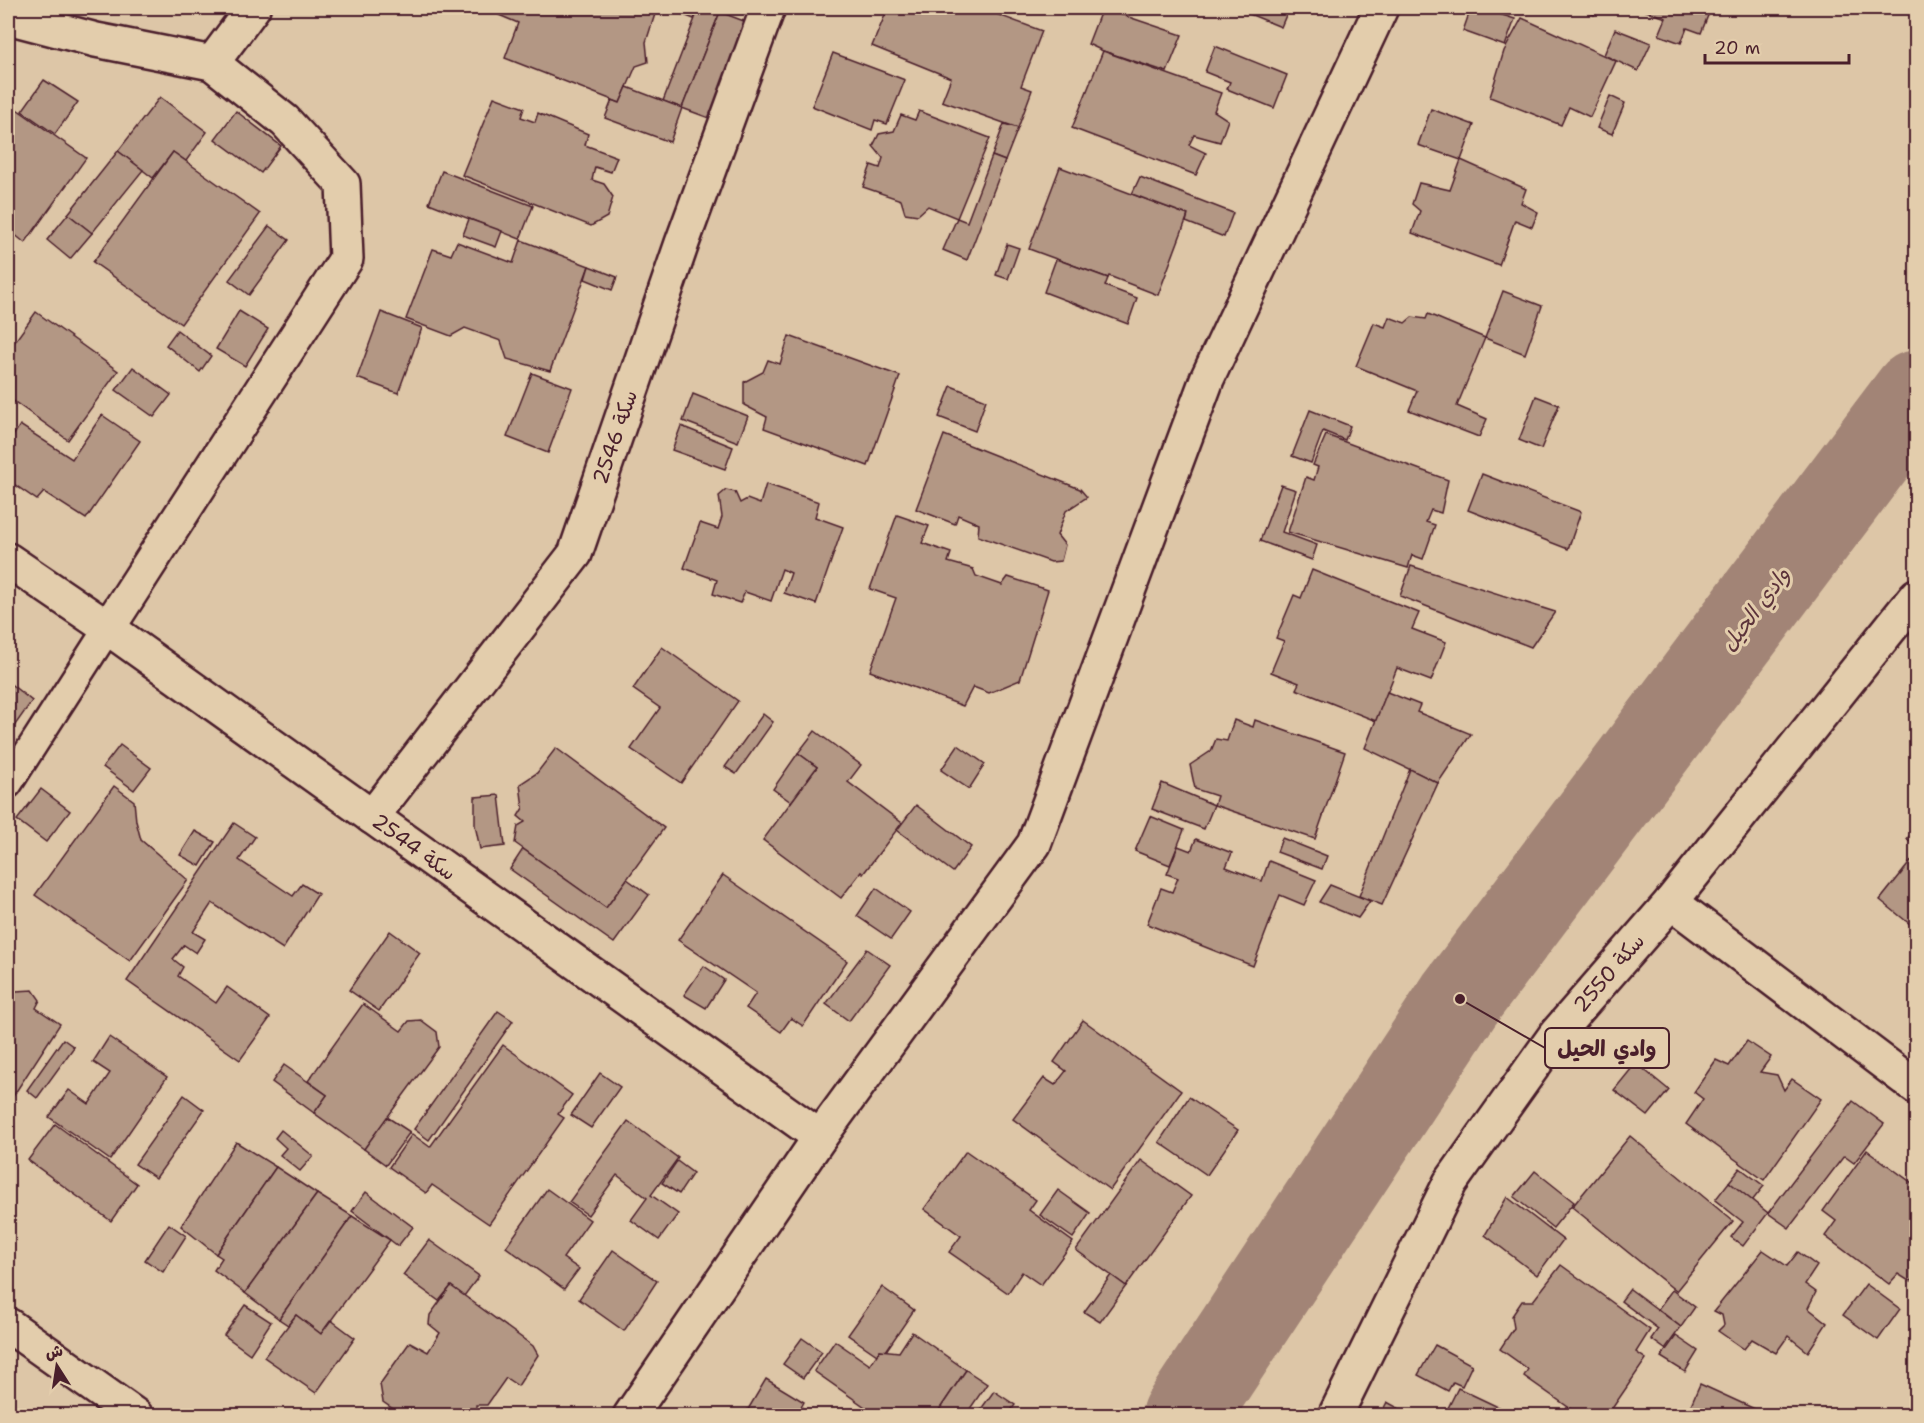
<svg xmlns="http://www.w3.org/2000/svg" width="1924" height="1423" font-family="'Shantell Sans','Playpen Sans Arabic',sans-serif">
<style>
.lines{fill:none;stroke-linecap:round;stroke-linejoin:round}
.river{stroke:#a28476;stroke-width:87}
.building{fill:#b39784;stroke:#4a1f2b;stroke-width:1.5}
.service-casing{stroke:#4a1f2b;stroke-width:32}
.minor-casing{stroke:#4a1f2b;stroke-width:38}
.tertiary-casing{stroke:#4a1f2b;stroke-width:38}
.service{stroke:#e3cdac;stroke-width:27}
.minor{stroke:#e3cdac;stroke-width:33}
.tertiary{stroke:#e3cdac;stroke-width:33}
.labels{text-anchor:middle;stroke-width:6;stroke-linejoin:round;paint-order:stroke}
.street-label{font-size:21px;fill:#4a1f2b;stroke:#e3cdac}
.water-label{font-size:22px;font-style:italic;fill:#5c333a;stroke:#e3cdac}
.leader{fill:none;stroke:#4a1f2b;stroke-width:2}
.callout-dot{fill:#4a1f2b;stroke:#e3cdac;stroke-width:2}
.callout{fill:#e3cdac;stroke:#4a1f2b;stroke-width:2}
.callout-label{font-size:22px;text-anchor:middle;font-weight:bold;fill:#4a1f2b}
</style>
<rect width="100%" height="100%" fill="#ddc6a7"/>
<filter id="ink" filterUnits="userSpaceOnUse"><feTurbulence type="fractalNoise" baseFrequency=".0167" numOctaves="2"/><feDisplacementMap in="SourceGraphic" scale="12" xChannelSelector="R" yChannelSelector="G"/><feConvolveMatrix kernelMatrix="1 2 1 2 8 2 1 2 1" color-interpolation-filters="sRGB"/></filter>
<g filter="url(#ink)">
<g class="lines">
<path class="river" d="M1185 1416 1460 999 1916 394"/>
</g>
<g class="building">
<path d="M502 8H657L646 42 648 62 636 66 620 103 505 58 518 23 499 15Z"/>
<path d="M666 8H699L694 19Z"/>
<path d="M699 8H715L720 9V12L682 108 663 101Z"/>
<path d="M888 8H980L1042 31 1021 86 1032 90 1018 128 942 101 951 78 872 46Z"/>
<path d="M1102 8 1182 35 1167 72 1103 51 1088 44Z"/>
<path d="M1235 8H1289L1281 27Z"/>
<path d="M1471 8H1480L1515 19 1505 46 1463 31Z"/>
<path d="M1578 8H1597L1594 15Z"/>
<path d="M1638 8H1711L1701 33 1687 28 1681 43 1659 35 1666 18Z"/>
<path d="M720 12 757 26 720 122 682 108Z"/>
<path d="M1522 18 1616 61 1590 117 1569 107 1561 125 1490 97 1504 51Z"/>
<path d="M1615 29 1651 43 1638 71 1604 55Z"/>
<path d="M1215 46 1287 75 1274 108 1227 89 1230 82 1205 72Z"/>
<path d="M1103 51 1221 93 1214 111 1228 120 1220 142 1194 135 1189 145 1206 153 1196 175 1072 128Z"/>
<path d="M833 53 905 80 887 124 875 120 872 130 812 106Z"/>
<path d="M44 80 78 102 55 134 22 111Z"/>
<path d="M627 87 682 108 670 142 605 118 612 100 620 103Z"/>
<path d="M1610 96 1625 103 1612 134 1597 128Z"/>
<path d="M160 97 207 132 186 161 173 152 153 178 118 151Z"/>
<path d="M494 97 524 108 521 117 535 122 538 113 588 134 585 145 617 157 611 172 595 167 592 180 604 184 613 197 607 217 591 226 462 175Z"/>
<path d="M11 105 86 158 25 243 8 229V109Z"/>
<path d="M1431 109 1474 125 1461 160 1418 145Z"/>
<path d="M236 111 281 146 261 173 215 139Z"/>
<path d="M919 111 990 138 957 218 928 206 918 215 905 213 901 200 863 187 871 165 880 168 883 158 873 146 879 134 894 131 901 115 915 120Z"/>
<path d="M1004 124 1018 128 1005 161 992 156Z"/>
<path d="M118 151 143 170 92 233 68 214Z"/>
<path d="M173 152 260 214 181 324 93 262Z"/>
<path d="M992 156 1005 161 967 260 943 250 957 218 967 222Z"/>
<path d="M1461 160 1526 189 1521 203 1538 212 1532 227 1515 220 1499 265 1412 233 1420 211 1412 204 1419 183 1450 190Z"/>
<path d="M1060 167 1188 215 1158 295 1109 276 1108 278 1029 249Z"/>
<path d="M442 171 533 206 520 239 429 203Z"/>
<path d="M1140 177 1233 213 1224 237 1186 222 1188 215 1132 194Z"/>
<path d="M68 214 92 233 70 259 47 240Z"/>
<path d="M469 219 502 231 496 247 463 235Z"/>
<path d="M269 226 289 240 249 295 229 280Z"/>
<path d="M521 240 589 266 550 371 507 359 501 341 465 328 451 336 406 319 433 249 451 255 457 242 513 263Z"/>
<path d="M1007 244 1019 248 1008 279 996 275Z"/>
<path d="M1056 259 1108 278 1105 286 1137 298 1128 324 1044 292Z"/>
<path d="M589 266 617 277 612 290 585 279Z"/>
<path d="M1503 291 1542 306 1525 354 1485 338Z"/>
<path d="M239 311 268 329 245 366 216 349Z"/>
<path d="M36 312 118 371 68 440 8 397V351Z"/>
<path d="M381 312 422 328 398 393 357 378Z"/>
<path d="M1428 314 1485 338 1457 406 1487 419 1479 437 1409 410 1417 391 1356 366 1374 323 1385 327 1389 317 1405 323 1412 317 1426 319Z"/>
<path d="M177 330 211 356 200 372 166 345Z"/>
<path d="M789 336 900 376 868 466 764 428 767 417 744 405V382L763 372 768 360 780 364Z"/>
<path d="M133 367 171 395 154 417 116 390Z"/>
<path d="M532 373 572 388 548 453 507 437Z"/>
<path d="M951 386 986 400 975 431 939 417Z"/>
<path d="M693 394 748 416 738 442 683 421Z"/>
<path d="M1536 396 1559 405 1541 449 1519 440Z"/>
<path d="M1310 410 1350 426 1345 440 1323 431 1311 463 1292 456Z"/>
<path d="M102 415 140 441 86 519 44 492 37 500 8 480V444L20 425 72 459Z"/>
<path d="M681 426 733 447 725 469 672 450Z"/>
<path d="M944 435 1080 489 1087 497 1066 511 1057 535 1065 545 1061 561 1051 562 978 536 979 524 958 515 955 524 916 509Z"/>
<path d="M1326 435 1448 480 1441 513 1431 510 1426 522 1435 525 1423 559 1412 555 1408 568 1288 532 1306 477 1314 480 1318 467 1313 465Z"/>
<path d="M1482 474 1581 512 1568 549 1468 510Z"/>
<path d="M766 484 819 502 815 517 843 527 816 604 784 593 791 573 782 569 771 601 745 592 740 603 713 594 717 580 684 568 700 523 718 529 722 517 719 496 726 490 735 492 740 503 747 499 760 504Z"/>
<path d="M1281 485 1296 490 1282 532 1317 545 1312 560 1260 541Z"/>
<path d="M897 515 929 526 922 543 951 553 948 562 973 569 976 576 1002 585 1008 577 1048 590 1020 680 989 693 973 687 963 706 870 671 896 598 870 589Z"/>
<path d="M1411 566 1555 612 1531 647 1400 596Z"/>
<path d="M1312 570 1419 613 1412 629 1446 642 1431 681 1397 668 1376 721 1296 689 1299 683 1271 672 1284 641 1276 638 1294 595 1301 598Z"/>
<path d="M662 647 738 701 681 783 631 749 660 708 633 689Z"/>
<path d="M8 682 32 701 8 735Z"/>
<path d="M1387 692 1420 705 1417 712 1471 734 1438 783 1365 748Z"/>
<path d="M763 714 773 722 736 774 725 767Z"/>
<path d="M1234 720 1253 727 1255 720 1345 752 1315 839 1214 805 1217 796 1195 789 1190 765 1211 751 1216 739 1227 741Z"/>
<path d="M815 731 861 765 848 782 902 823 863 874 861 872 841 898 763 840 817 767 798 753Z"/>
<path d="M120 745 151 768 134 790 103 767Z"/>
<path d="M958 745 985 764 969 789 941 770Z"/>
<path d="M556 748 664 828 606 908 515 843 518 826 525 822 518 816 523 808 520 784 537 773Z"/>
<path d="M798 753 817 767 791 802 773 789Z"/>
<path d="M1410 769 1438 783 1382 905 1359 896Z"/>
<path d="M1162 783 1214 805 1204 829 1152 809Z"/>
<path d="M114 786 134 801 136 821 141 840 188 880 130 961 35 895Z"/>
<path d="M41 789 70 811 46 842 17 820Z"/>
<path d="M499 795 505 846 480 849 475 825V797Z"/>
<path d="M916 805 971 847 953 872 897 830Z"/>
<path d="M1150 816 1184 830 1170 865 1135 851Z"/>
<path d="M234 823 255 837 239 860 293 896 302 884 318 894 283 949 212 903 193 932 205 939 196 953 184 945 173 959 183 967 178 976 216 1003 227 987 270 1018 240 1060 127 981Z"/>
<path d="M1916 827V847L1907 839Z"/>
<path d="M195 831 215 842 200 866 180 855Z"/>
<path d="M1282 838 1327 856 1322 869 1277 852Z"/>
<path d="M1196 839 1232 853 1226 867 1262 881 1269 861 1316 880 1304 905 1280 895 1253 966 1147 924 1161 888 1172 892 1178 878 1167 874 1178 846 1191 851Z"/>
<path d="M523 849 606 908 627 879 649 895 614 943 510 869Z"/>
<path d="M1916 855V929L1880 900Z"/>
<path d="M723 875 847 961 803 1026 791 1018 781 1032 746 1008 756 993 678 940Z"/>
<path d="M1330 885 1370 901 1358 918 1319 902Z"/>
<path d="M876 888 910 912 891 939 857 916Z"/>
<path d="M390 931 420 953 379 1011 349 990Z"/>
<path d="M867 949 890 965 849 1021 826 1004Z"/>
<path d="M704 966 724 980 706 1008 684 995Z"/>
<path d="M8 985 16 991 33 990 40 1000 36 1008 60 1024 8 1104Z"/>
<path d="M363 1004 401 1031 409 1021 421 1020 437 1032 439 1047 364 1149 314 1113 327 1095 308 1081Z"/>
<path d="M498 1011 513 1021 429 1140 414 1129Z"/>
<path d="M1083 1020 1181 1091 1110 1190 1013 1119 1044 1078 1055 1085 1066 1071 1054 1062Z"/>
<path d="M109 1037 167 1077 110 1160 49 1117 69 1090 89 1104 110 1073 93 1062Z"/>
<path d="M63 1039 74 1047 37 1098 27 1090Z"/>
<path d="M1747 1041 1771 1057 1760 1072 1777 1075 1784 1090 1792 1079 1821 1099 1764 1180 1686 1124 1703 1099 1694 1092 1716 1060 1729 1066Z"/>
<path d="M503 1045 572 1095 558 1114 564 1118 489 1224 432 1185 426 1193 389 1167 412 1134 430 1147Z"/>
<path d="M1636 1063 1669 1090 1648 1116 1614 1090Z"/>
<path d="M284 1065 327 1095 314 1113 272 1082Z"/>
<path d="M600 1073 620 1087 591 1128 571 1115Z"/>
<path d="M184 1095 204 1110 156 1178 135 1164Z"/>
<path d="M1189 1097 1238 1130 1207 1175 1159 1142Z"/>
<path d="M1853 1101 1884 1124 1854 1163 1844 1156 1789 1228 1768 1213Z"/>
<path d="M387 1117 410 1132 386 1165 364 1149Z"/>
<path d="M628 1121 678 1158 651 1195 678 1214 659 1240 631 1220 647 1198 617 1175 588 1215 569 1202Z"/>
<path d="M55 1124 137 1184 111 1221 28 1160Z"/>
<path d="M281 1130 313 1156 300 1171 280 1155 286 1148 275 1138Z"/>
<path d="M1630 1136 1733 1221 1676 1291 1572 1207Z"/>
<path d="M236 1142 276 1167 216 1254 181 1226Z"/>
<path d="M1867 1150 1916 1186V1280L1909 1281 1898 1274 1889 1284 1825 1236 1836 1221 1823 1211Z"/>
<path d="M966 1151 1036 1200 1029 1210 1073 1242 1041 1285 1022 1272 1008 1293 949 1252 961 1236 924 1209Z"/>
<path d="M1141 1160 1191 1196 1126 1286 1076 1250Z"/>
<path d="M677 1161 693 1173 679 1194 662 1183Z"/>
<path d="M276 1167 317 1194 245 1293 214 1270 222 1258 216 1254Z"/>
<path d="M1740 1168 1764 1186 1752 1201 1729 1182Z"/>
<path d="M1535 1171 1574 1202 1553 1228 1514 1197Z"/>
<path d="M1729 1182 1768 1213 1743 1246 1731 1237 1743 1222 1715 1200Z"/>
<path d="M547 1189 590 1220 563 1258 579 1269 564 1289 506 1247Z"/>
<path d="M1058 1190 1090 1213 1073 1238 1040 1215Z"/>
<path d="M366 1192 413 1227 398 1246 352 1211Z"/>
<path d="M317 1194 352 1216 279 1319 245 1293Z"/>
<path d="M1507 1197 1563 1240 1537 1275 1485 1235Z"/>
<path d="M352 1216 390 1240 321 1334 296 1315 288 1325 279 1319Z"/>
<path d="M169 1224 186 1236 163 1272 145 1260Z"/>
<path d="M429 1240 479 1276 464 1296 451 1286 439 1301 403 1275Z"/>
<path d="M613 1250 657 1281 624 1331 579 1299Z"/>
<path d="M1763 1250 1787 1266 1798 1252 1817 1266 1805 1284 1816 1292 1808 1308 1827 1323 1808 1352 1788 1336 1776 1353 1752 1339 1744 1349 1718 1331 1724 1325 1722 1315 1714 1311Z"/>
<path d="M1561 1265 1650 1330 1636 1352 1646 1359 1607 1416H1581L1524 1376 1528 1369 1500 1349 1514 1328 1512 1316 1522 1301H1533Z"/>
<path d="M1111 1275 1126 1286 1100 1322 1084 1312Z"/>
<path d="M1866 1284 1900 1309 1878 1340 1843 1315Z"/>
<path d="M451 1286 533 1346 538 1355 518 1386 506 1378 487 1405H476V1416H426L422 1412 399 1413 383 1402 380 1384 410 1342 428 1352 440 1333 429 1324 430 1315Z"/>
<path d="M882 1287 914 1310 886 1351 880 1350 877 1355 848 1335Z"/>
<path d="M1630 1289 1681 1327 1665 1349 1651 1339 1658 1329 1621 1301Z"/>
<path d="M1672 1290 1695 1307 1681 1327 1658 1309Z"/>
<path d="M245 1305 271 1322 250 1354 224 1335Z"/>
<path d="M296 1315 321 1334 331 1320 355 1338 316 1393 264 1357Z"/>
<path d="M912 1332 966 1370 935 1416H878L814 1371 835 1341 870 1365 880 1350 899 1352Z"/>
<path d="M1676 1336 1698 1351 1685 1372 1661 1357Z"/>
<path d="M802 1338 822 1352 803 1378 783 1364Z"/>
<path d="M1435 1345 1472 1365 1462 1386 1453 1382 1448 1391 1418 1375Z"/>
<path d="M966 1370 987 1384 965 1416H935Z"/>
<path d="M766 1379 804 1402 796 1416H755L747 1411Z"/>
<path d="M1700 1384 1770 1416H1686Z"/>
<path d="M1458 1388 1517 1416H1444Z"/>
<path d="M994 1391 1015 1405 1007 1416H976Z"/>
<path d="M1387 1402 1400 1409 1397 1416H1380Z"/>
</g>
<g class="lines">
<g class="service-casing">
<path id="service" d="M8 784 108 628"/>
</g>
<g class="minor-casing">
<g id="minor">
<path d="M8 17 96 40 212 63 285 121 343 184 346 259 108 628"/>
<path d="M212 63 253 8"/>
<path d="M8 560 108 628 820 1137"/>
<path d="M372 817 575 554 682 243 768 8"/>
<path d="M1671 902 1916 1087"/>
<path d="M630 1416 820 1137 1034 844 1207 379 1381 8"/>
<path d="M1335 1416 1450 1183 1556 1034 1671 902 1916 596"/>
</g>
</g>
<g class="tertiary-casing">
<path id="tertiary" d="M8 1325 136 1416"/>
</g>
<use href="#service" class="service"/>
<use href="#minor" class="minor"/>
<use href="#tertiary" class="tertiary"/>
</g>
</g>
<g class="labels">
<g class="street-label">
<text transform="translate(615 437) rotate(-71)" y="7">سكة 2546</text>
<text transform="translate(414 847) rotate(36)" y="7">سكة 2544</text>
<text transform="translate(1609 973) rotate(-49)" y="7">سكة 2550</text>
</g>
<g class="water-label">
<text transform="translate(1755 609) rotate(-53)" y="8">وادي الحيل</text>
</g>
</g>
<path class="leader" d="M1460 999L1545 1048"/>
<circle class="callout-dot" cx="1460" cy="999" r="6"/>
<rect class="callout" x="1545" y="1028" width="124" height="40" rx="6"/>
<g class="callout-label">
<text x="1607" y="1056">وادي الحيل</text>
</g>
<rect width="1924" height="1423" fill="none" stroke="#e3cdac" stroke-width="30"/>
<rect x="15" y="15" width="1894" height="1393" fill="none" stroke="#4a1f2b" stroke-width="2" filter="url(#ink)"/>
<g transform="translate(57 1366) rotate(348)" stroke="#e3cdac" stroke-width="4.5" paint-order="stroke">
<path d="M0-4.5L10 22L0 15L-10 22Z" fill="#4a1f2b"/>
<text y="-9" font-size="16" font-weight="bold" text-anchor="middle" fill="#4a1f2b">ش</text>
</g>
<path d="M1705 54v9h144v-9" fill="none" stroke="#4a1f2b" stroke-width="3"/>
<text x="1714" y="54" font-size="18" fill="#4a1f2b" stroke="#e3cdac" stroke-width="4.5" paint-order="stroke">20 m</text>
</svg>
